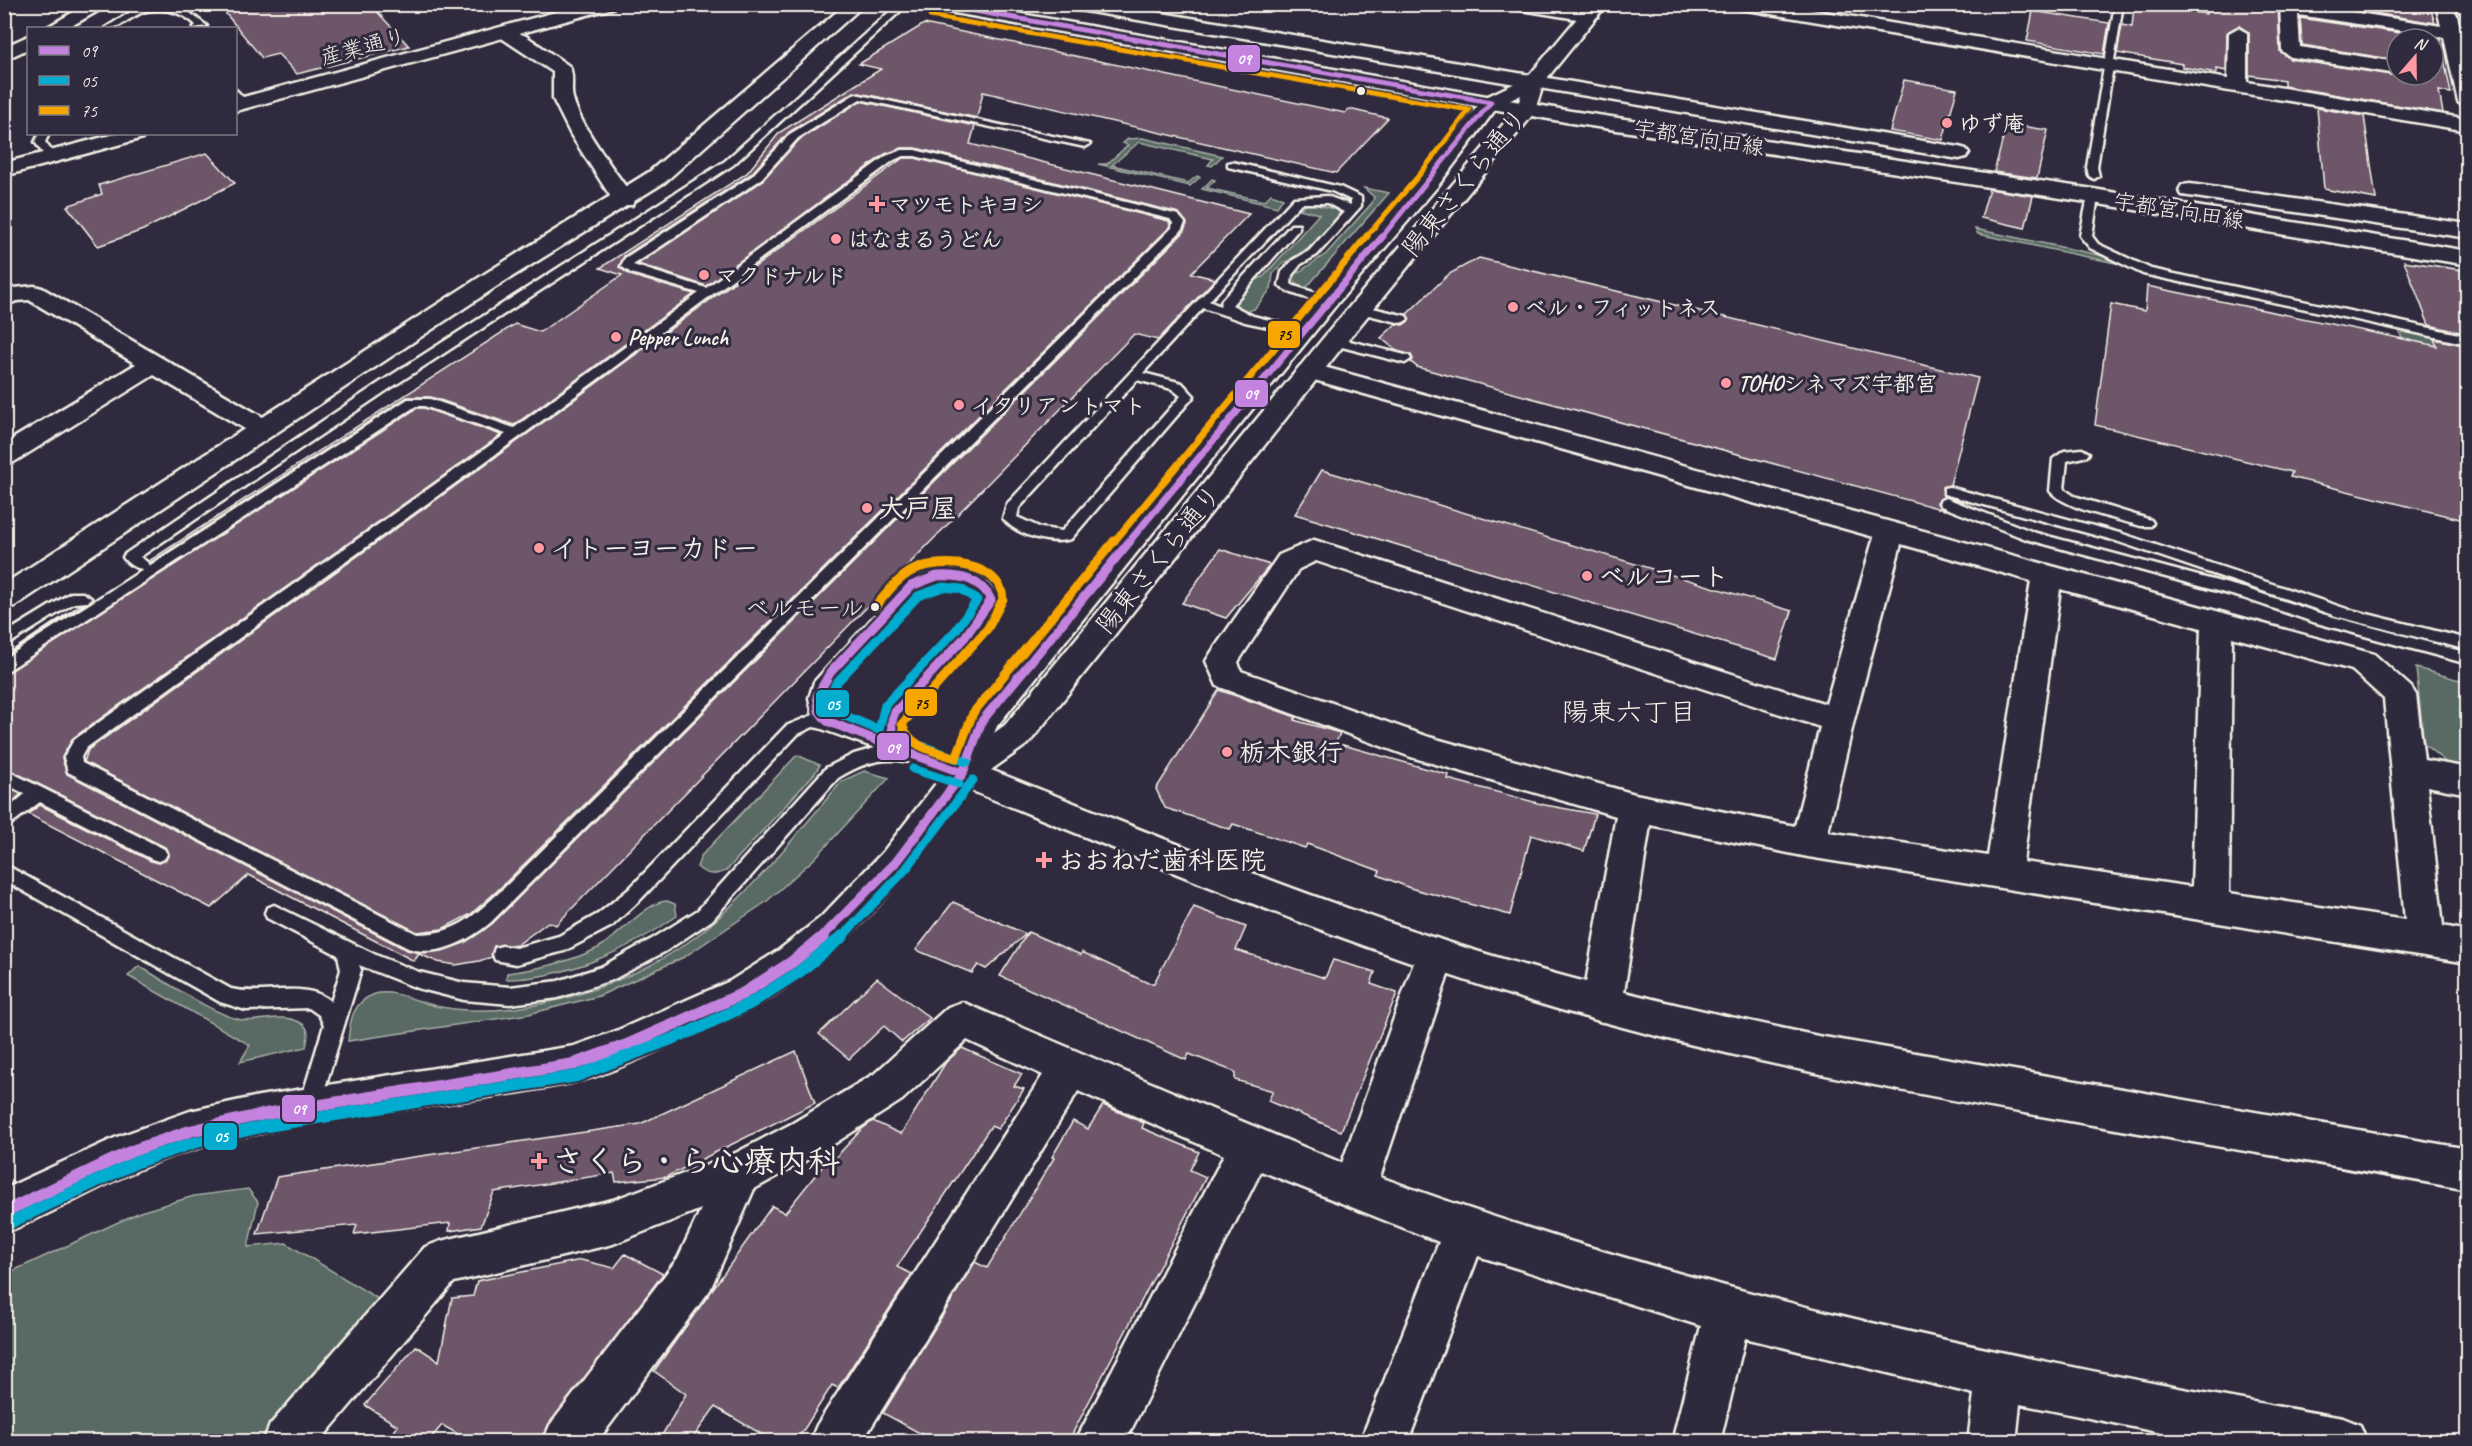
<svg xmlns="http://www.w3.org/2000/svg" width="2472" height="1446" font-family="Caveat,'Klee One',sans-serif">
<style>
.green{fill:#586a63;stroke:#a6aea6;stroke-width:1.5}
.building{fill:#6d5669;stroke:#f4f1e8;stroke-width:1.5}
.lines{fill:none;stroke-linecap:round;stroke-linejoin:round}
.lane-casing{stroke:#f4f1e8;stroke-width:5}
.street-casing{stroke:#f4f1e8;stroke-width:5}
.secondary-casing{stroke:#f4f1e8;stroke-width:5}
.primary-casing{stroke:#f4f1e8;stroke-width:5}
.lane{fill:#2f2a3d;fill-rule:evenodd}
.street{fill:#2f2a3d;fill-rule:evenodd}
.secondary{fill:#2f2a3d;fill-rule:evenodd}
.primary{fill:#2f2a3d;fill-rule:evenodd}
.bus-1-far3-casing{stroke:#2f2a3d;stroke-width:8}
.bus-1-far2-casing{stroke:#2f2a3d;stroke-width:10}
.bus-1-far1-casing{stroke:#2f2a3d;stroke-width:14}
.bus-1-casing{stroke:#2f2a3d;stroke-width:16}
.bus-2-far1-casing{stroke:#2f2a3d;stroke-width:14}
.bus-2-casing{stroke:#2f2a3d;stroke-width:16}
.bus-3-far2-casing{stroke:#2f2a3d;stroke-width:8}
.bus-3-far1-casing{stroke:#2f2a3d;stroke-width:10}
.bus-3-casing{stroke:#2f2a3d;stroke-width:14}
.bus-1-far3{stroke:#c483df;stroke-width:5}
.bus-1-far2{stroke:#c483df;stroke-width:7}
.bus-1-far1{stroke:#c483df;stroke-width:9}
.bus-1{stroke:#c483df;stroke-width:12}
.bus-2-far1{stroke:#06acd0;stroke-width:9}
.bus-2{stroke:#06acd0;stroke-width:12}
.bus-3-far2{stroke:#f7a600;stroke-width:5}
.bus-3-far1{stroke:#f7a600;stroke-width:7}
.bus-3{stroke:#f7a600;stroke-width:9}
.bus-dot{fill:#f4f1e8;stroke:#2f2a3d;stroke-width:2}
.poi-dot{fill:#ff9aa2;stroke:#2f2a3d;stroke-width:2}
.labels{text-anchor:middle;stroke-width:6;stroke-linejoin:round;paint-order:stroke}
.far-street-label{font-size:22px;fill:#f4f1e8;stroke:#2f2a3d}
.far-poi-label{font-size:22px;font-weight:bold;fill:#f4f1e8;stroke:#2f2a3d;text-anchor:start}
.bus-label{font-size:24px;fill:#f4f1e8;stroke:#2f2a3d;text-anchor:end}
.street-label{font-size:26px;fill:#f4f1e8;stroke:#2f2a3d}
.poi-label{font-size:26px;font-weight:bold;fill:#f4f1e8;stroke:#2f2a3d;text-anchor:start}
.neighbourhood-label{font-size:27px;fill:#f4f1e8;stroke:#2f2a3d}
.near-poi-label{font-size:32px;font-weight:bold;fill:#f4f1e8;stroke:#2f2a3d;text-anchor:start}
.line-badge{stroke:#2f2a3d;stroke-width:2}
.badge-label{font-size:16px;text-anchor:middle;font-weight:bold;fill:#fff}
.pale-badge-label{font-size:16px;text-anchor:middle;font-weight:bold;fill:#111}
</style>
<rect width="100%" height="100%" fill="#2f2a3d"/>
<filter id="ink" filterUnits="userSpaceOnUse"><feTurbulence type="fractalNoise" baseFrequency=".0167" numOctaves="2"/><feDisplacementMap in="SourceGraphic" scale="12" xChannelSelector="R" yChannelSelector="G"/><feConvolveMatrix kernelMatrix="1 2 1 2 8 2 1 2 1" color-interpolation-filters="sRGB"/></filter>
<g filter="url(#ink)">
<g class="green">
<path d="M1143 138 1222 156 1212 166 1208 165 1213 159 1139 142 1112 165 1188 183 1197 176 1200 177 1190 186 1098 164H1107L1128 145 1123 143 1128 139Z"/>
<path d="M1212 179 1215 180 1207 188 1264 201 1271 194 1283 198 1277 207 1202 189Z"/>
<path d="M1364 188 1389 193 1306 288 1298 285 1293 279 1296 274 1326 254 1372 203 1374 197Z"/>
<path d="M1314 204 1338 210 1340 216 1317 242 1283 264 1273 274 1271 289 1254 309 1247 311 1237 308 1235 302 1253 281 1263 277 1319 214 1299 209 1307 204Z"/>
<path d="M1975 229 2104 256 2120 264 1978 234Z"/>
<path d="M2399 329 2467 344V353L2402 339Z"/>
<path d="M2416 668 2467 682V767L2448 764 2424 744Z"/>
<path d="M797 755 820 765 815 773 726 871C714 876 706 875 697 867L701 856Z"/>
<path d="M864 771 889 778 815 858 766 902 684 957 599 996 529 1014 348 1041C350 1021 352 1002 375 994 394 988 421 1004 441 1007 473 1013 509 1010 541 1004 600 992 663 965 709 926 758 884 800 830 842 781Z"/>
<path d="M667 901 675 904 677 916C629 950 565 979 506 979L507 973C539 969 570 962 598 948 618 937 647 901 667 901Z"/>
<path d="M139 966C165 981 214 1015 242 1020 261 1023 282 1012 301 1023 311 1029 308 1037 306 1047L240 1062 250 1045 128 976Z"/>
<path d="M248 1189 258 1202 248 1247 286 1243 383 1302 258 1441H5L4 1275 140 1212 194 1196Z"/>
</g>
<g class="building">
<path d="M218 4H370L409 46 297 74 278 54 262 58Z"/>
<path d="M2134 4 2206 14 2207 4H2278L2280 51 2290 59 2397 76 2433 75V39H2397V60L2302 45 2300 18 2440 39 2451 93 2439 91 2443 113 2284 86V80L2249 75V33L2239 26 2227 33 2226 71 2217 69V73L2182 67V64L2117 53 2122 25 2132 27Z"/>
<path d="M2319 4H2429L2435 23Z"/>
<path d="M2033 11 2109 23 2104 54 2027 41Z"/>
<path d="M924 24 1345 113 1349 109 1388 118 1336 173 983 92 977 118 854 92 789 132 751 174 624 256 619 267 630 275 694 294 514 425 431 397H407L150 563 149 561 515 324 540 332 622 275 600 268 747 173 780 132 881 69 859 64Z"/>
<path d="M1904 80 1957 89 1943 140 1890 131Z"/>
<path d="M860 101 975 126 970 144 1249 214 1191 273 1215 279 1158 340 1134 334 556 925 548 922 517 945 494 946 492 957 479 961 456 965 438 962 419 954 414 961 249 875 211 908 28 814 40 805 151 861 159 863 166 860 169 853 165 847 4 767V675L417 408H424L501 435 73 738 62 758 67 774 407 950 419 953 442 951 464 943 492 924 1183 233 1187 224 1179 213 916 148H902L885 154 706 286 638 264 761 182 799 140Z"/>
<path d="M2317 108 2364 116 2376 199 2324 189Z"/>
<path d="M2007 124 2048 130 2037 178 1994 172Z"/>
<path d="M207 153 235 183 143 230 98 246 67 206 102 194 99 185Z"/>
<path d="M903 158H915L1169 221 1170 227 498 890 471 914 442 929 417 932 84 762 88 750 522 438Z"/>
<path d="M1989 189 2033 196 2025 228 1981 218Z"/>
<path d="M1479 258 1978 378 1950 485 1942 487 1944 496 1937 502 1944 510 1417 367 1411 362 1413 359 1411 355 1397 351 1381 338 1396 324 1403 325 1409 321 1407 314 1449 274Z"/>
<path d="M2404 261 2468 271V334L2429 325Z"/>
<path d="M2147 286 2437 346 2434 339 2468 346V521L2290 477 2292 472 2095 425 2111 304 2145 311Z"/>
<path d="M1322 470 1792 611 1777 659 1295 514Z"/>
<path d="M1220 549 1270 565 1226 618 1182 603Z"/>
<path d="M85 604 4 656 80 605Z"/>
<path d="M1219 690 1296 717 1294 720 1340 733 1336 743 1449 775 1448 779 1545 805 1595 814 1584 851 1531 835 1510 915 1410 888 1378 875 1380 871 1307 844 1305 848 1233 824 1230 829 1165 808 1156 789Z"/>
<path d="M4 786 21 794 10 804 4 801Z"/>
<path d="M953 902 1026 934 986 969 978 965 972 973 916 950Z"/>
<path d="M1194 907 1246 927 1236 950 1325 978 1333 960 1375 972 1371 984 1397 993 1341 1131 1268 1101 1273 1091 1235 1080V1072L1189 1054 1186 1060 1000 976 1028 932 1081 955 1082 952 1148 983H1154Z"/>
<path d="M877 978 930 1018 902 1042 884 1026 849 1059 819 1034Z"/>
<path d="M962 1048 1022 1074 1014 1086 1024 1089 998 1129 991 1126 897 1267 912 1274 838 1388 832 1385 796 1442H775L715 1407 690 1442H658L686 1394 654 1371 772 1206 785 1213 833 1153 835 1158 862 1129 873 1121 901 1134 946 1062Z"/>
<path d="M796 1051 815 1103 666 1177 616 1182 614 1173 494 1192 481 1226 449 1231 450 1223 354 1234 357 1225 257 1234 277 1177 640 1124Z"/>
<path d="M1103 1105 1144 1123 1142 1128 1199 1152 1190 1170 1206 1177 1068 1442H936L883 1413 975 1262 987 1268 1054 1158 1052 1157 1073 1121 1088 1129Z"/>
<path d="M625 1254 663 1274 537 1442H472L442 1425 428 1442H386L398 1426 365 1405 416 1346 439 1361 452 1298 473 1296 477 1281 581 1260 614 1268Z"/>
</g>
<g class="lines">
<g class="lane-casing">
<g id="lane">
<path d="M898 4H908L733 165 386 391 140 557 147 562 149 566 408 399H430L514 428 699 293 631 273 621 266 625 258 752 176 790 134 855 94 1090 144 1085 147 860 99 798 138 760 180 633 265 706 288 886 156 902 150H915L1178 215 1185 223 1181 231 491 922C470 940 437 958 408 948L68 772 64 757 74 740 506 434 424 406H416L4 673V659L144 569C136 569 127 564 123 557L125 554 376 385 725 161ZM903 156H915L1170 219 1173 223 1172 228 500 892C472 917 457 934 417 934L82 763 81 757 86 748 521 436 894 160Z"/>
<path d="M2115 4H2123L2097 167 2099 176 2094 179 2089 176 2087 167Z"/>
<path d="M160 5 186 10 207 26 193 28 196 25C180 10 155 4 135 16 124 22 118 29 105 28L137 8Z"/>
<path d="M236 90 247 101V105H241L236 99Z"/>
<path d="M39 134H49L45 142 56 157 55 159H47L35 142Z"/>
<path d="M1232 162 1340 187 1361 197V206L1317 255 1301 264 1292 275 1291 284 1294 286 1335 299C1327 306 1287 294 1279 285L1282 272 1293 260 1309 251 1344 212 1327 203H1301L1209 301 1220 306 1222 300 1291 225H1299V229L1232 305 1253 316 1306 329V335L1245 322 1203 308 1143 373 1182 383 1194 396 1071 539C1051 545 1015 535 1003 518L1007 504 1294 198 1327 196 1351 205V200L1332 191 1228 167V163ZM1137 380 1172 389 1181 396 1062 531 1041 528 1017 517 1019 508Z"/>
<path d="M2093 193 2098 196 2092 236 2098 244 2151 269 2468 336V344L2143 274 2090 248 2080 236 2088 196Z"/>
<path d="M1360 305 1406 316 1408 319 1402 323 1356 312V306Z"/>
<path d="M1334 337 1409 356 1411 359 1405 363 1330 344 1328 341Z"/>
<path d="M2082 449 2089 453 2087 456 2067 461 2064 489 2074 496 2151 520 2153 523 2151 526H2141C2118 519 2065 509 2050 491L2053 459 2064 451Z"/>
<path d="M1949 487 2123 534 2347 609 2468 639V650L2339 617 2113 540 1944 494V488Z"/>
<path d="M1946 498 2036 533 2247 589 2322 614 2468 653V664L2313 622 2243 598 2026 539 1941 506 1939 503 1941 500Z"/>
<path d="M943 569 985 580 999 597 991 615 902 715C888 752 944 760 969 768L972 773 969 778 963 780C912 763 889 746 838 778L712 920 666 951 614 979 558 998 510 1004 464 1000 417 988 359 965 361 970 319 1107 316 1114 309 1117 302 1114 299 1107 324 1025 319 1015 309 1008 246 1010 220 1002 4 880V864L231 989C263 997 306 979 331 1002L341 970 338 955 267 918 265 913 267 908 274 905 378 956 419 972 464 983 510 987 558 981 601 967 652 939 698 910 826 768 854 754 875 748 819 728 813 727 798 734 641 899 612 926 564 951 516 964 495 960 493 954 495 948 502 946 516 948 559 936 598 914 629 889 786 726 813 715 809 698 814 682 879 611 916 576ZM943 579 975 588 983 598 979 609 889 708 883 724 885 739 839 722 826 708 827 688 889 619 926 584Z"/>
<path d="M71 593H83L91 598 88 602 74 603 4 647V634Z"/>
<path d="M4 769 164 849 167 854 164 859 158 861 152 859 40 802 4 829V812L25 794 4 783Z"/>
</g>
</g>
<g class="street-casing">
<g id="street">
<path d="M87 4H110L68 28H46Z"/>
<path d="M1508 4C1526 4 1587 2 1598 16L1589 21 1516 9Z"/>
<path d="M1733 4H1776L2228 79 2229 33 2238 28 2247 33V82L2468 119V131L1741 9Z"/>
<path d="M2280 4H2301L2441 26 2436 4H2454L2468 60V108L2458 102 2444 37 2298 15 2300 47 2397 62V74L2291 57 2282 51Z"/>
<path d="M506 28 526 36 569 66C575 75 570 88 573 98 579 125 618 175 635 200L632 205H616L571 135 553 99V72L500 37 497 33Z"/>
<path d="M28 36V49L4 60V47Z"/>
<path d="M34 286 42 288 273 423 277 429 273 435 264 437 255 435 154 375 14 462 4 464V444L136 364 29 300 17 301 4 306V289Z"/>
<path d="M1309 363 2374 654 2411 687 2416 695 2424 760 2468 768V794L2427 786 2443 926 2468 931V963L1808 857 1650 825 1622 1005 1616 1017 1602 1022 1588 1017 1582 1005 1616 816 1411 757 1217 686 1206 661 1211 653 1279 555 1314 540 1826 704 1874 537 1300 376 1296 371 1300 366ZM1901 544 2031 581 1988 856 1828 832 1854 720ZM1316 561 1820 727 1795 826 1635 794 1429 737 1241 671 1238 662 1299 569ZM2060 589 2201 628 2192 887 2023 862ZM2232 637 2352 670 2384 699 2405 920 2229 893Z"/>
<path d="M1436 938 1449 943 1455 954 1380 1177C1692 1292 2016 1361 2343 1418L2360 1425 2367 1442H2206L2020 1404 2016 1442H1968L1974 1394 1745 1338 1720 1442H1672L1701 1326 1478 1256 1408 1442H1360L1439 1242 1261 1171 1125 1442H1075L1224 1155 1078 1091 862 1442H810L817 1425 1043 1075 967 1040 902 1100 823 1151 754 1189 710 1290 597 1442H543L550 1425 678 1258 701 1209 613 1244 454 1282 319 1442H263L270 1425 425 1247 441 1241 613 1200 726 1158 793 1123 874 1074 948 1007 962 1002 1212 1109 1342 1163 1417 954 1423 943Z"/>
</g>
</g>
<g class="secondary-casing">
<g id="secondary">
<path d="M585 4H615L613 8 236 111V99Z"/>
<path d="M846 4H865L665 182 502 283 15 606 4 609V584L486 273 649 172Z"/>
<path d="M1589 4H1607L1544 82 1534 113 1343 346 1029 743 991 770C1140 829 1289 891 1441 940 1565 980 1691 1009 1818 1036L2468 1149V1190C2179 1136 1884 1099 1600 1021 1384 962 1177 874 970 790 909 872 849 953 759 1004 734 1019 705 1029 679 1041 645 1056 607 1075 571 1083 445 1108 314 1115 191 1150 125 1169 67 1208 4 1233V1189L117 1137 190 1111 259 1096 574 1046 616 1031 730 981 779 950 821 917 883 852 948 768 970 712 1421 177 1484 98 1528 77ZM1521 95 1517 108 1325 336 1005 725 994 733 997 726 1337 304 1437 187 1498 106Z"/>
<path d="M115 134H146L143 138 4 176V163Z"/>
</g>
</g>
<g class="primary-casing">
<g id="primary">
<path d="M924 4H965L1571 111 2093 189 2468 251V265L2093 203 1571 123 932 9Z"/>
<path d="M1065 4H1108L1959 147 1966 149 1969 153 1966 157 1959 159 1073 9Z"/>
<path d="M2190 184 2468 224V238L2182 195 2179 190 2182 185Z"/>
</g>
</g>
<use href="#lane" class="lane"/>
<use href="#street" class="street"/>
<use href="#secondary" class="secondary"/>
<use href="#primary" class="primary"/>
<g class="bus-1-far3-casing">
<path id="bus-1-far3" d="M935 4 1491 102 1382 237"/>
</g>
<g class="bus-1-far2-casing">
<path id="bus-1-far2" d="M1128 543 1383 236"/>
</g>
<g class="bus-1-far1-casing">
<g id="bus-1-far1">
<path d="M937 576C959 575 981 578 991 600L965 637 895 712C887 729 894 740 906 752L827 721 819 711 817 696 830 673 911 586Z"/>
<path d="M906 752 963 773"/>
<path d="M822 937 896 862 963 773 982 721 1130 541"/>
</g>
</g>
<g class="bus-1-casing">
<path id="bus-1" d="M4 1212 132 1151 190 1131 259 1115 574 1064 627 1045 744 993 792 962 824 936"/>
</g>
<g class="bus-2-far1-casing">
<g id="bus-2-far1">
<path d="M943 587 961 589 977 600 956 630 885 705 879 730 836 712 830 698 836 683 918 596Z"/>
<path d="M922 746 967 762"/>
<path d="M913 769 959 784"/>
<path d="M842 937 906 869 973 780"/>
</g>
</g>
<g class="bus-2-casing">
<path id="bus-2" d="M9 1223 137 1162 193 1143 261 1127 577 1076 692 1031 751 1003 799 972 843 936"/>
</g>
<g class="bus-3-far2-casing">
<path id="bus-3-far2" d="M930 16 1469 110 1420 174 1366 237"/>
</g>
<g class="bus-3-far1-casing">
<path id="bus-3-far1" d="M1113 543 1367 236"/>
</g>
<g class="bus-3-casing">
<path id="bus-3" d="M875 607C887 593 899 576 916 569 941 558 1001 562 1003 599L988 628 902 724C909 748 935 751 956 758L973 713 1114 541"/>
</g>
<use href="#bus-1-far3" class="bus-1-far3"/>
<use href="#bus-1-far2" class="bus-1-far2"/>
<use href="#bus-1-far1" class="bus-1-far1"/>
<use href="#bus-1" class="bus-1"/>
<use href="#bus-2-far1" class="bus-2-far1"/>
<use href="#bus-2" class="bus-2"/>
<use href="#bus-3-far2" class="bus-3-far2"/>
<use href="#bus-3-far1" class="bus-3-far1"/>
<use href="#bus-3" class="bus-3"/>
</g>
</g>
<g class="bus-dot">
<circle cx="1361" cy="91" r="5"/>
<circle cx="875" cy="607" r="5"/>
</g>
<g class="poi-dot">
<circle cx="1947" cy="123" r="6"/>
<path d="M874 195h6v6h6v6h-6v6h-6v-6h-6v-6h6z"/>
<circle cx="836" cy="239" r="6"/>
<circle cx="704" cy="275" r="6"/>
<circle cx="1513" cy="307" r="6"/>
<circle cx="616" cy="337" r="6"/>
<circle cx="1726" cy="383" r="6"/>
<circle cx="959" cy="405" r="6"/>
<circle cx="867" cy="508" r="6"/>
<circle cx="539" cy="548" r="6"/>
<circle cx="1587" cy="576" r="6"/>
<circle cx="1227" cy="752" r="6"/>
<path d="M1041 851h6v6h6v6h-6v6h-6v-6h-6v-6h6z"/>
<path d="M536 1152h6v6h6v6h-6v6h-6v-6h-6v-6h6z"/>
</g>
<g class="labels">
<g class="far-street-label">
<text transform="translate(363 46) rotate(-15)" y="8">産業通り</text>
<text transform="translate(1699 137) rotate(9)" y="8">宇都宮向田線</text>
<text transform="translate(2179 210) rotate(9)" y="8">宇都宮向田線</text>
</g>
<g class="far-poi-label">
<text x="1959" y="131">ゆず庵</text>
<text x="889" y="212">マツモトキヨシ</text>
<text x="848" y="247">はなまるうどん</text>
<text x="716" y="283">マクドナルド</text>
<text x="1525" y="315">ベル・フィットネス</text>
<text x="628" y="345">Pepper Lunch</text>
<text x="1738" y="391">TOHOシネマズ宇都宮</text>
<text x="971" y="413">イタリアントマト</text>
</g>
<g class="bus-label">
<text x="864" y="616">ベルモール</text>
</g>
<g class="street-label">
<text transform="translate(1464 182) rotate(-51)" y="9">陽東さくら通り</text>
<text transform="translate(1158 559) rotate(-51)" y="9">陽東さくら通り</text>
</g>
<g class="poi-label">
<text x="879" y="517">大戸屋</text>
<text x="551" y="557">イトーヨーカドー</text>
<text x="1599" y="585">ベルコート</text>
<text x="1239" y="761">栃木銀行</text>
<text x="1058" y="869">おおねだ歯科医院</text>
</g>
<g class="neighbourhood-label">
<text x="1629" y="721">陽東六丁目</text>
</g>
<g class="near-poi-label">
<text x="552" y="1172">さくら・ら心療内科</text>
</g>
</g>
<g class="line-badge">
<rect x="1227" y="44" width="34" height="29" rx="6" fill="#c483df"/>
<rect x="1267" y="320" width="34" height="29" rx="6" fill="#f7a600"/>
<rect x="1234" y="379" width="35" height="29" rx="6" fill="#c483df"/>
<rect x="904" y="688" width="34" height="29" rx="6" fill="#f7a600"/>
<rect x="815" y="689" width="35" height="29" rx="6" fill="#06acd0"/>
<rect x="876" y="732" width="34" height="29" rx="6" fill="#c483df"/>
<rect x="281" y="1094" width="35" height="29" rx="6" fill="#c483df"/>
<rect x="203" y="1122" width="35" height="29" rx="6" fill="#06acd0"/>
</g>
<g class="badge-label">
<text x="1244" y="64">09</text>
<text x="1251" y="399">09</text>
<text x="833" y="710">05</text>
<text x="893" y="753">09</text>
<text x="299" y="1114">09</text>
<text x="221" y="1142">05</text>
</g>
<g class="pale-badge-label">
<text x="1284" y="340">75</text>
<text x="921" y="709">75</text>
</g>
<rect width="2472" height="1446" fill="none" stroke="#2f2a3d" stroke-width="24"/>
<rect x="12" y="12" width="2448" height="1422" fill="none" stroke="#f4f1e8" stroke-width="2" filter="url(#ink)"/>
<rect x="27" y="27" width="210" height="108" fill="#2f2a3d" stroke="#7e7a81" stroke-width="1.5"/>
<rect x="39" y="46" width="30" height="9" fill="#c483df" stroke="#7e7a81" stroke-width="1.5"/>
<text x="81" y="57" font-size="18" fill="#f4f1e8">09</text>
<rect x="39" y="76" width="30" height="9" fill="#06acd0" stroke="#7e7a81" stroke-width="1.5"/>
<text x="81" y="87" font-size="18" fill="#f4f1e8">05</text>
<rect x="39" y="106" width="30" height="9" fill="#f7a600" stroke="#7e7a81" stroke-width="1.5"/>
<text x="81" y="117" font-size="18" fill="#f4f1e8">75</text>
<g transform="translate(2415 57) rotate(20)"><circle r="28" fill="#2f2a3d" stroke="#7e7a81" stroke-width="1.5"/>
<path d="M0-4.5L10 22L0 15L-10 22Z" fill="#ff9aa2"/>
<text y="-9" font-size="16" font-weight="bold" text-anchor="middle" fill="#f4f1e8">N</text>
</g>
</svg>
